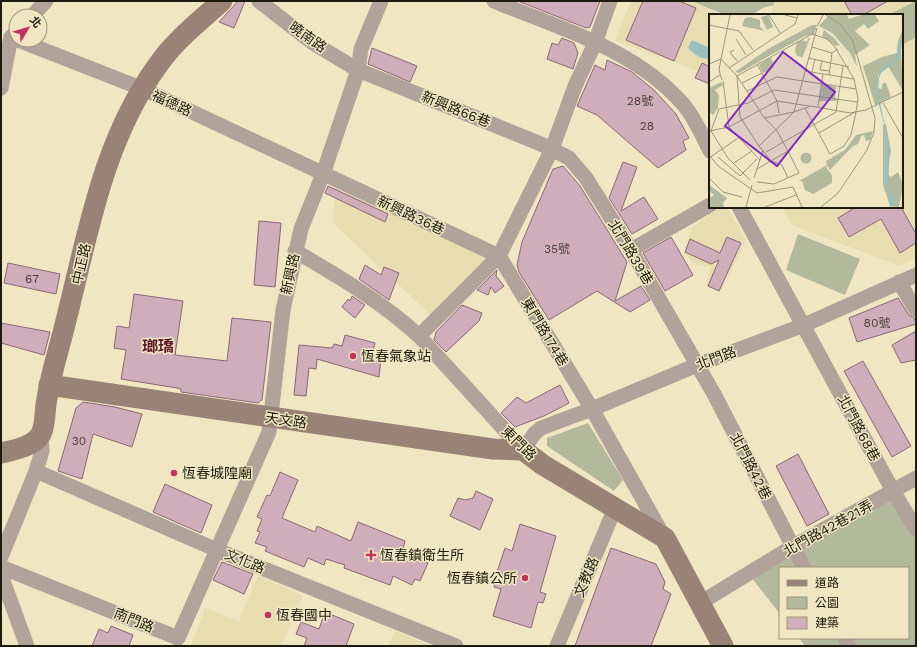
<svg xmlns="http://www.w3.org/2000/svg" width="917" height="647" font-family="'Work Sans','Noto Sans TC',sans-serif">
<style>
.built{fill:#e8dcb1}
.green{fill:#b3b99d}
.water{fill:#99c0c0}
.building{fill:#cfaebb;stroke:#8a6776}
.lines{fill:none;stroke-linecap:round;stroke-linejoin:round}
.street{stroke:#b2a39a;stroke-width:15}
.secondary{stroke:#998376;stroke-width:21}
.poi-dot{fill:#c2335b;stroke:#f0e7c2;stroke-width:1.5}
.labels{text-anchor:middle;stroke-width:3;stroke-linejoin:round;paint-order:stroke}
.number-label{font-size:12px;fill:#4a4039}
.street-label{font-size:14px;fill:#1e1b0e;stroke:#f0e7c2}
.poi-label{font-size:14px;fill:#1e1b0e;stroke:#f0e7c2;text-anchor:start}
.quarter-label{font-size:16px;font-weight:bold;fill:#5d192a;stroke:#f0e7c2}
.inset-river{fill:none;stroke:#99c0c0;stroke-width:2}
.inset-road{fill:none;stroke:#9c957a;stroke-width:1}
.view{fill:#7b2cbf;fill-opacity:0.15;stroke:#7b2cbf;stroke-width:2}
.inset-edge{fill:none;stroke:#1e1b0e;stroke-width:2}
</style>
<rect width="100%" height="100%" fill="#f0e7c2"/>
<g class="built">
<path d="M631 1H690L721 15H710V84L695 78 698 71 615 40Z"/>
<path d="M775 1H916V259L899 266 792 225 781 207H902V15H770Z"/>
<path d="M335 183 489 257 432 316 333 223Z"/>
<path d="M721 207 728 209 746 240 721 292 707 286 710 267 695 265 684 253 692 227Z"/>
<path d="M258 575 303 596 281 646H191L205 608 239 621Z"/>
<path d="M395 631 432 646H388Z"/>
</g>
<g class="green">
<path d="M692 1H775L773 6C763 5 759 12 750 15 731 20 710 9 692 1Z"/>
<path d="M916 1V37L902 45V15H888Z"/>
<path d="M798 234 860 259 845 295 786 270Z"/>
<path d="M588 423 623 480 614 491 547 446V438Z"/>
<path d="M901 493 916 522V646H805L799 638H908V568H780V614L751 577Z"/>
</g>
<path class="water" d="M692 40 710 48V59C700 59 695 55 688 48Z"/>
<g class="building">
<path d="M238 1H245L234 28 219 22Z"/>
<path d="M518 1H600L590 27 586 28Z"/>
<path d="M643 1H679L696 8 674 61 626 40Z"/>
<path d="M844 1H888L863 15H852Z"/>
<path d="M562 38 574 43 578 53 573 69 547 59 552 43 558 45Z"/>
<path d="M372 48 417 66 410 82 368 64Z"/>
<path d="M607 60 632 72 654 90 676 114 689 138 683 141 686 150 658 168 597 115 577 106 595 65 605 70Z"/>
<path d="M702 63 710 67V84L695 78Z"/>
<path d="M623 162 637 167 621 211 644 197 658 219 632 234 609 198Z"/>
<path d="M563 166 580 186 627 262 615 301 641 286 650 300 630 312 597 291 549 320 519 272 517 265 522 242 553 169Z"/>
<path d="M328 186 388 214 385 222 325 193Z"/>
<path d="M856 207H901L916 234V243L900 253 881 219 849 237 838 218Z"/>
<path d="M259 221 281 223 275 287 254 285Z"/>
<path d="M671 237 693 275 665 291 643 253Z"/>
<path d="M727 237 741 243 719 291 708 286 719 260 711 264 685 252 690 239 720 253Z"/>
<path d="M8 263 60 274 56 294 4 283Z"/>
<path d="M365 265 381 275 384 267 399 273 389 300 359 279Z"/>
<path d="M497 270 496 276 504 286 495 293 491 287 488 295 477 290Z"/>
<path d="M134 294 183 301 175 355 227 361 232 318 271 322 262 400 258 403 181 392V389L177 388 121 379 126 350 114 348 117 326 129 328Z"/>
<path d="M352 296 365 305 355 318 342 307 348 299 350 301Z"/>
<path d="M898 298 909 315 915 319 916 324 857 342 849 318Z"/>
<path d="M462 305 482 313 479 321 446 352 434 340 436 332Z"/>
<path d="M1 323 50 332 44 355 1 343Z"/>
<path d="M916 331V360L901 363 892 345Z"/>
<path d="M345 335 375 343 372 354 381 358 379 377 317 359 316 369 309 368 306 396 294 395 299 345 332 348 334 344 342 346Z"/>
<path d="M863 361 911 446 892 457 844 371Z"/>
<path d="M560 385 569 403 544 416 515 427 501 413 517 397 526 403Z"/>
<path d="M83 402 115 407 142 414 132 447 93 434 82 479 58 471 76 408Z"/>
<path d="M798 454 829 514 807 526 776 466Z"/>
<path d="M280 472 298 480 282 518 315 532 317 526 351 541 358 522 405 541 402 552 428 563 420 581 415 579 412 585 393 576 390 585 344 568 345 565 326 559 324 565 308 558 304 567 265 551 267 547 255 543 260 532 257 531 262 519 257 517 267 495 270 496Z"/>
<path d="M165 484 212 505 201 533 153 512Z"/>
<path d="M476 491 493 499 480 530 450 516 458 498 465 500 473 498Z"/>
<path d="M520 524 556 536 540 592 546 594 543 603 538 602 531 628 493 616 501 589 494 587 497 572 505 548 512 551Z"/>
<path d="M611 548 656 564 665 582 663 589 671 594 651 646H575Z"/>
<path d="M222 562 253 574 244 594 213 580Z"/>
<path d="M325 612 354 624 346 646H304L307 638 296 634 301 622 319 629Z"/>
<path d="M111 626 133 635 129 646H92L99 629 108 633Z"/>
</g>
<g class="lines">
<g class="street">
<path d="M259 1 313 43 358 70 541 144 569 158 586 178 631 250 714 394 804 568"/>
<path d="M494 1C559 28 635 49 683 104 695 118 702 135 710 151"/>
<path d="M32 16 46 1"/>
<path d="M18 40 143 89 499 256"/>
<path d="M1 88 11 37 16 32"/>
<path d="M739 207 893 491 916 529"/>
<path d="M631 250 710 205"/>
<path d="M295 251C338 276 382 302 419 336L523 450 535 433 541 428 592 409 697 365 804 325 916 275"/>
<path d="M499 256 592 409 664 537"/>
<path d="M899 282 916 310"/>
<path d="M419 336 499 256 552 149 575 86 595 43 610 1"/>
<path d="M36 471 217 550 456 646"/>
<path d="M1 557 36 471 42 451 41 433"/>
<path d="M1 567 178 638 269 432 283 310 301 229 323 174 358 70 361 49 381 1"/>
<path d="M1 575 27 646"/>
<path d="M700 603 792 547 916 478"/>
<path d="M845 638 849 646"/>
<path d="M557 646 615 508"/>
</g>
<g class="secondary">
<path d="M49 385 493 449 523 450 543 465 665 538 723 646"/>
<path d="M1 453C14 450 33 447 41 434 45 426 45 413 46 404 49 386 53 369 58 351 85 255 97 148 158 65 175 40 200 21 222 1"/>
</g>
</g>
<g class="poi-dot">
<circle cx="353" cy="356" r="4"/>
<circle cx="174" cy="473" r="4"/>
<path d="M369 549h4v4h4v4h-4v4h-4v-4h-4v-4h4z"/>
<circle cx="525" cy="578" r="4"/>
<circle cx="268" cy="615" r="4"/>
</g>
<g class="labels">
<g class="number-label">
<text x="640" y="105">28號</text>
<text x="647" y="130">28</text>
<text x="557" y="253">35號</text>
<text x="32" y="283">67</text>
<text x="877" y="327">80號</text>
<text x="79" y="445">30</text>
</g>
<g class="street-label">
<text transform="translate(308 37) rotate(35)" y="5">曉南路</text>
<text transform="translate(172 103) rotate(25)" y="5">福德路</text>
<text transform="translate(456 109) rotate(22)" y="5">新興路66巷</text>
<text transform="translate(411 215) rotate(25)" y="5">新興路36巷</text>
<text transform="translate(631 252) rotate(59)" y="5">北門路39巷</text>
<text transform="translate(81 264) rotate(-77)" y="5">中正路</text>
<text transform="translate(290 274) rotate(-78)" y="5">新興路</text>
<text transform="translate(545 332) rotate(59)" y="5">東門路174巷</text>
<text transform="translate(716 358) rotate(-21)" y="5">北門路</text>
<text transform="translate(286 420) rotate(8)" y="5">天文路</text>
<text transform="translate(859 428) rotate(62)" y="5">北門路68巷</text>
<text transform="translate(519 443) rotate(44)" y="5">東門路</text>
<text transform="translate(751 466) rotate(63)" y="5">北門路42巷</text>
<text transform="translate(828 528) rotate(-29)" y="5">北門路42巷21弄</text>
<text transform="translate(245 561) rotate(22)" y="5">文化路</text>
<text transform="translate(586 577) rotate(-67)" y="5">文教路</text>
<text transform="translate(134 620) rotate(22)" y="5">南門路</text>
</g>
<g class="poi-label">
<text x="361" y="361">恆春氣象站</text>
<text x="182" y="478">恆春城隍廟</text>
<text x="380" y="560">恆春鎮衛生所</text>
<text x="517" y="583" text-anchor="end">恆春鎮公所</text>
<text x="276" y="620">恆春國中</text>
</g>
<g class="quarter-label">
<text x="158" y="352">瑯𤩝</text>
</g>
</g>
<g transform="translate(709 14)">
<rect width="194" height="194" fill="#f0e7c2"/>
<path d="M59 1 64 13 58 16 52 3ZM120 1H138L140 5 152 1H166L170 7 159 15 155 10 146 17 161 31 146 41 148 53 141 39 123 19 110 12ZM41 3 51 6V13L56 17 33 12 36 4ZM103 11H108L105 20 96 22 30 59 26 58 59 35ZM194 15 192 39 194 77 179 52 169 61V74L172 75 174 69H177L182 83 166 91 154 52 173 43 188 39 189 27ZM115 16 125 24 138 40 130 31 127 32 113 22ZM99 24H101L92 47 93 43 88 42 86 37 88 29 93 26 98 28ZM62 43 65 53 54 59 50 51ZM12 68 14 71 6 76 10 81 9 94 4 101 0 98V74ZM113 70 127 73 126 84 128 87H110ZM177 110 182 138 177 159 182 163 189 158 194 171 190 193 181 192 174 171V111ZM164 117 161 126 157 127 155 121 152 122 149 130 144 132 121 156 119 152 117 153 123 161V169L104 180 96 176 93 167H90L118 151 117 147 136 136 147 121ZM91.5 144a5.5 5.5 0 1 1 11 0a5.5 5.5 0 1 1-11 0ZM0 171 18 184 14 189 15 193H0V184L5 181 0 177Z" fill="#b3b99d"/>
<path d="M194 18 191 44 172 59 170 65 169 79 181 135 179 174 187 191 181 193 176 151 177 118 166 76 171 57 189 43Z" fill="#99c0c0"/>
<path class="inset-river" d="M188 44 191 26M177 160 176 168 178 174"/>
<path class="inset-road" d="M21 1 12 45 28 62 31 103 50 132 85 98 102 92 141 99 157 96 194 78M60 1 71 19M76 1 88 4M0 11 30 17 44 36M108 12 114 1M27 25 37 41M103 33 123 39M25 36 21 38 28 47M99 44 140 53M12 45 10 56 13 66M113 47 111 56 121 57M0 50 12 45M48 50 68 87 70 99M20 54 86 10 89 1M96 57 145 65M103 58 106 45M120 61 123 39 129 35M14 67 20 113 51 146M0 68 11 61M33 69 53 59M38 77 68 63 147 75M68 87 100 92M174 89 194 124M109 93 114 60M55 104 85 98 108 14M0 117 20 113 68 87M2 117 10 95 39 89 65 76 148 88M2 117 19 144 41 166M110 119 146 98M50 132 62 147 73 151 79 164M57 138 127 98 134 52M0 141 9 152 48 179 84 173 93 193M9 143 31 162 48 145M0 144 29 124M25 149 43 137M48 155 79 137 68 117 54 102 28 62 103 20 118 25 126 33 145 65 149 85 147 98 142 121 135 132 121 140 96 94M0 164 14 178 33 183M45 164 54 136M48 168 65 170 90 159 79 137M37 193 43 171M56 193 87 181M112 193 129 179 158 136 165 118 166 104 144 27 132 11 117 1"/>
<path class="view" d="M74 38 126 78 68 152 16 112Z"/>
<rect width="194" height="194" class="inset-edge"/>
</g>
<rect width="917" height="647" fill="none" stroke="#1e1b0e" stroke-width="4"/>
<rect x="779" y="567" width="130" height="72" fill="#f0e7c2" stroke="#9c957a"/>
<rect x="787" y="580" width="20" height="6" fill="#998376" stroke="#9c957a"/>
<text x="815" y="587" font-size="12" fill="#1e1b0e">道路</text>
<rect x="787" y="597" width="20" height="12" fill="#b3b99d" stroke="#9c957a"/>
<text x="815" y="607" font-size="12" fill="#1e1b0e">公園</text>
<rect x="787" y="617" width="20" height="12" fill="#cfaebb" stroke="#9c957a"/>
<text x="815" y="627" font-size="12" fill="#1e1b0e">建築</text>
<g transform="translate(28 28) rotate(52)"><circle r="19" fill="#f0e7c2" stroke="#9c957a"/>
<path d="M0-3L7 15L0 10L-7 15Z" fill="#c2335b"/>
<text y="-6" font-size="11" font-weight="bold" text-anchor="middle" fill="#1e1b0e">北</text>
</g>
</svg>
